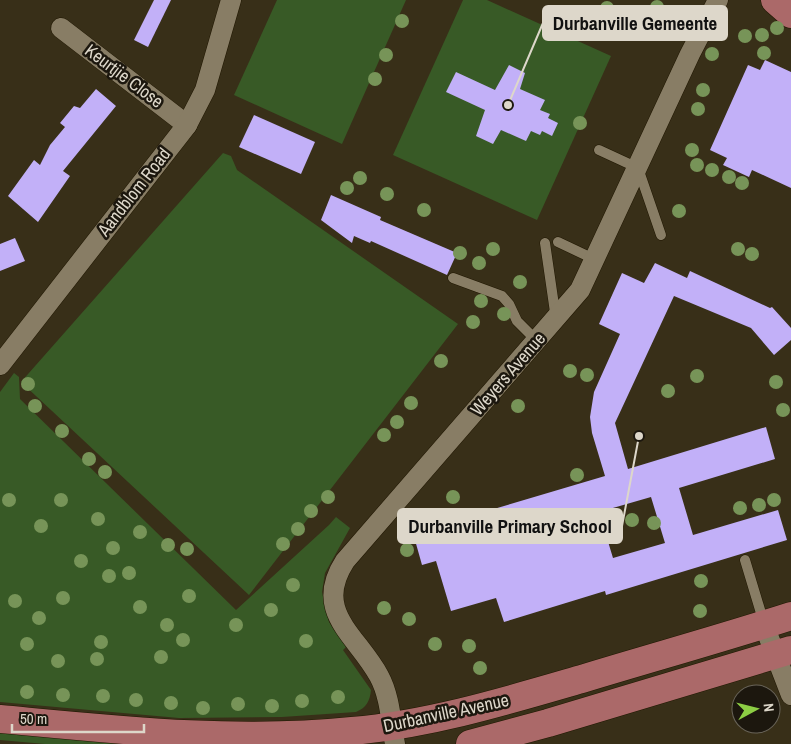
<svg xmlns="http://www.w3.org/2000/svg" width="791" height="744" font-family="'Archivo Narrow',sans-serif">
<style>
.green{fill:#385a26}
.building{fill:#c2b0f8;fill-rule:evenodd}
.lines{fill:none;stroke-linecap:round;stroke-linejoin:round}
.service-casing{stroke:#201702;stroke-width:11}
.minor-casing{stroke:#201702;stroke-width:21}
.primary-casing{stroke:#201702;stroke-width:29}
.service{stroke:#887d65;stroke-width:10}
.minor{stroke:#887d65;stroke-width:20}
.primary{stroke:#ab6969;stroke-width:28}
.tree{fill:#779458}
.labels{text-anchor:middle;stroke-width:5;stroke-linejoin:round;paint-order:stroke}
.street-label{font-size:18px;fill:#ddd7ca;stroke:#1c170e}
.leader{fill:none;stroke:#ddd7ca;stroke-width:2}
.callout-dot{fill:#ddd7ca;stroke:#1c170e;stroke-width:2}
.callout{fill:#ddd7ca;stroke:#ddd7ca;stroke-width:2}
.callout-label{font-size:19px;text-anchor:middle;font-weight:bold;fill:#111}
</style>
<rect width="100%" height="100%" fill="#382f18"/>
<g class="green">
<path d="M277 0H406L342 144 234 95Z"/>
<path d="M463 0H487L611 56 537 220 393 155Z"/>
<path d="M223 153 231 156 237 170 458 324 249 595 21 382Z"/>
<path d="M14 373 19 377 20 399 236 610 329 525 336 517 350 528 325 573 322 592 329 622 346 647 343 650 371 690C370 701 366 708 356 712L282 717 179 718 0 702V392Z"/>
<path d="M0 730 165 744H45L0 740Z"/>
</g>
<g class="building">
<path d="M154 0H171L148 47 134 40Z"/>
<path d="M765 60 791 72V188L752 170 749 177 723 165 727 158 710 150 748 65 760 70Z"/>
<path d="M509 65 525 73 520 89 545 100 540 110 550 114 548 118 558 123 552 136 542 131 540 135 531 131 526 141 501 130 493 144 476 136 485 110 446 92 456 72 495 90Z"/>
<path d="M96 89 116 106 63 171 70 176 38 222 8 196 34 160 40 165 50 145 65 127 60 123 74 106 80 108Z"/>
<path d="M254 115 315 142 301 174 239 147Z"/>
<path d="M331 195 381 217 380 220 457 253 447 275 371 241 370 243 354 236 352 243 321 220Z"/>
<path d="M15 238 25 261 0 271V244Z"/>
<path d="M655 263 687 278 690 271 770 308 772 307 791 328V340L774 355 751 328 674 296 615 423 628 469 766 427 775 459 679 488 693 535 778 510 787 540 606 595 605 591 504 622 496 598 451 611 436 561 422 565 413 533 605 476 592 433 590 417 594 392 620 334 599 324 622 273 644 283ZM651 497 665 543 613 558 599 512Z"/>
</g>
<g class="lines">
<g class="service-casing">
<g id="service">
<path d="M599 150 638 168 661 235"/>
<path d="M558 242 596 260"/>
<path d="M545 243 556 319"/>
<path d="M453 278 502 296 509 304 517 321 537 341"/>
<path d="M745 560 764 623"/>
</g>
</g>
<g class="minor-casing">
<g id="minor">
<path d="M61 28 187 125"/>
<path d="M0 365 187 125 205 90 231 0"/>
<path d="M764 625 791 695"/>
<path d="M395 744C391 722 390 696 379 676 357 635 312 612 345 561L580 290 690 54 718 0"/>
</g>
</g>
<g class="primary-casing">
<g id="primary">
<path d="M775 0 791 14"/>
<path d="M0 719C118 730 234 743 352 731 431 724 509 700 585 678 654 657 723 638 791 616"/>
<path d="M470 744 548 723 791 650"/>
</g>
</g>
<use href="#service" class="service"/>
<use href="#minor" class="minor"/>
<use href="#primary" class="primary"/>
</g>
<g class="tree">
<circle cx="657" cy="7" r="7"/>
<circle cx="607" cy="8" r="7"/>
<circle cx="402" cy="21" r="7"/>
<circle cx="777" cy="28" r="7"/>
<circle cx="762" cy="35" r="7"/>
<circle cx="745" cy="36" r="7"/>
<circle cx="764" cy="53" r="7"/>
<circle cx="712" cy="54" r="7"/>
<circle cx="386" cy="55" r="7"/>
<circle cx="375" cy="79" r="7"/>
<circle cx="703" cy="90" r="7"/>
<circle cx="698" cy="109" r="7"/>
<circle cx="580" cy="123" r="7"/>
<circle cx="692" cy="150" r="7"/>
<circle cx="697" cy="165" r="7"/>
<circle cx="712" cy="170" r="7"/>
<circle cx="729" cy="177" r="7"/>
<circle cx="360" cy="178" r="7"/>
<circle cx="742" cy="183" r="7"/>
<circle cx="347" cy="188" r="7"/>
<circle cx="387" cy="194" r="7"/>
<circle cx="424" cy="210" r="7"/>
<circle cx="679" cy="211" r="7"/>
<circle cx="493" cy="249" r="7"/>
<circle cx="738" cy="249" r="7"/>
<circle cx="460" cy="253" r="7"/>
<circle cx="752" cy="254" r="7"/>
<circle cx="479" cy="263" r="7"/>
<circle cx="520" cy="282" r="7"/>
<circle cx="481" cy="301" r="7"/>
<circle cx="504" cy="314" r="7"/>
<circle cx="473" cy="322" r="7"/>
<circle cx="441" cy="361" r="7"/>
<circle cx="570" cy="371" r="7"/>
<circle cx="587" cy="375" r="7"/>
<circle cx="697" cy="376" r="7"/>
<circle cx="776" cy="382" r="7"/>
<circle cx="28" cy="384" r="7"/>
<circle cx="668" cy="391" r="7"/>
<circle cx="411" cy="403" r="7"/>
<circle cx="35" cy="406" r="7"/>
<circle cx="518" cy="406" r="7"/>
<circle cx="783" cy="410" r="7"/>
<circle cx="397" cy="422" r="7"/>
<circle cx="62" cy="431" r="7"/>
<circle cx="384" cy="435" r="7"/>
<circle cx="89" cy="459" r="7"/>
<circle cx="105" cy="472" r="7"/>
<circle cx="577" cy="475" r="7"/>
<circle cx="328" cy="497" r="7"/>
<circle cx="453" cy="497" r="7"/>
<circle cx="9" cy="500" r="7"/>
<circle cx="61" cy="500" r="7"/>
<circle cx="774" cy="500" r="7"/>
<circle cx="759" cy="505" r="7"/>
<circle cx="740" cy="508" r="7"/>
<circle cx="311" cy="511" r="7"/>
<circle cx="98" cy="519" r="7"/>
<circle cx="632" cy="520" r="7"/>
<circle cx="654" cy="523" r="7"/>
<circle cx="41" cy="526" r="7"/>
<circle cx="298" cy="529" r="7"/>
<circle cx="140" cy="532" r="7"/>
<circle cx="283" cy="544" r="7"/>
<circle cx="168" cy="545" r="7"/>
<circle cx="113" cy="548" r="7"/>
<circle cx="187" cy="549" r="7"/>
<circle cx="407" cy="550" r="7"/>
<circle cx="81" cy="561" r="7"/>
<circle cx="129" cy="573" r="7"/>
<circle cx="109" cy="576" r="7"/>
<circle cx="701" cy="581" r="7"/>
<circle cx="293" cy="585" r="7"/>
<circle cx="189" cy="596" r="7"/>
<circle cx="63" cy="598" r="7"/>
<circle cx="15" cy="601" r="7"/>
<circle cx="140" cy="607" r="7"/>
<circle cx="384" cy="608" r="7"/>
<circle cx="271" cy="610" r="7"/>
<circle cx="700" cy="611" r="7"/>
<circle cx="39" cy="618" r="7"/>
<circle cx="409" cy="619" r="7"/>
<circle cx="167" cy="625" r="7"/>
<circle cx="236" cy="625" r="7"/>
<circle cx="183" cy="640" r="7"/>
<circle cx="306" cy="641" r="7"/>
<circle cx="101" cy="642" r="7"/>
<circle cx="27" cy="644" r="7"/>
<circle cx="435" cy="644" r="7"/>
<circle cx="469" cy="646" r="7"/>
<circle cx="161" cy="657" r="7"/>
<circle cx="97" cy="659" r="7"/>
<circle cx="58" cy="661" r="7"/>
<circle cx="480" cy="668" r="7"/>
<circle cx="27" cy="692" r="7"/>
<circle cx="63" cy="695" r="7"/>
<circle cx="103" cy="696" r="7"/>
<circle cx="338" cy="697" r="7"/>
<circle cx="136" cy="700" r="7"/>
<circle cx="302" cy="701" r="7"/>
<circle cx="171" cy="703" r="7"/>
<circle cx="238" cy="704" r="7"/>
<circle cx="272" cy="706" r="7"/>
<circle cx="203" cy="708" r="7"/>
</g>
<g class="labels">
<g class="street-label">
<text transform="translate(124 76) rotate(37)" y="6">Keurtjie Close</text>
<text transform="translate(134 192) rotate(-52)" y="6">Aandblom Road</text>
<text transform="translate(508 374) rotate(-49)" y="6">Weyers Avenue</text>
<text transform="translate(446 713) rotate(-12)" y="6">Durbanville Avenue</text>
</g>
</g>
<path class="leader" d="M508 105L543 23M639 436L622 526"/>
<g class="callout-dot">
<circle cx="508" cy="105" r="5"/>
<circle cx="639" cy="436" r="5"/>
</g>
<g class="callout">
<rect x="543" y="6" width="184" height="34" rx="5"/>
<rect x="398" y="509" width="224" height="34" rx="5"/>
</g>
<g class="callout-label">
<text x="635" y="30">Durbanville Gemeente</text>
<text x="510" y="533">Durbanville Primary School</text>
</g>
<g transform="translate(756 709) rotate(83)"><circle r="24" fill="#1c170e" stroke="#696459"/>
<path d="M0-4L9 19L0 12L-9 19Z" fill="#8dce44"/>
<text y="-8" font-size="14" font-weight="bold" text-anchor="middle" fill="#ddd7ca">N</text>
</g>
<path d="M12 724v8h132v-8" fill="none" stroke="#ddd7ca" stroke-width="2.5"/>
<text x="20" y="724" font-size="15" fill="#ddd7ca" stroke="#1c170e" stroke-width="4" paint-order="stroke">50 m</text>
</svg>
